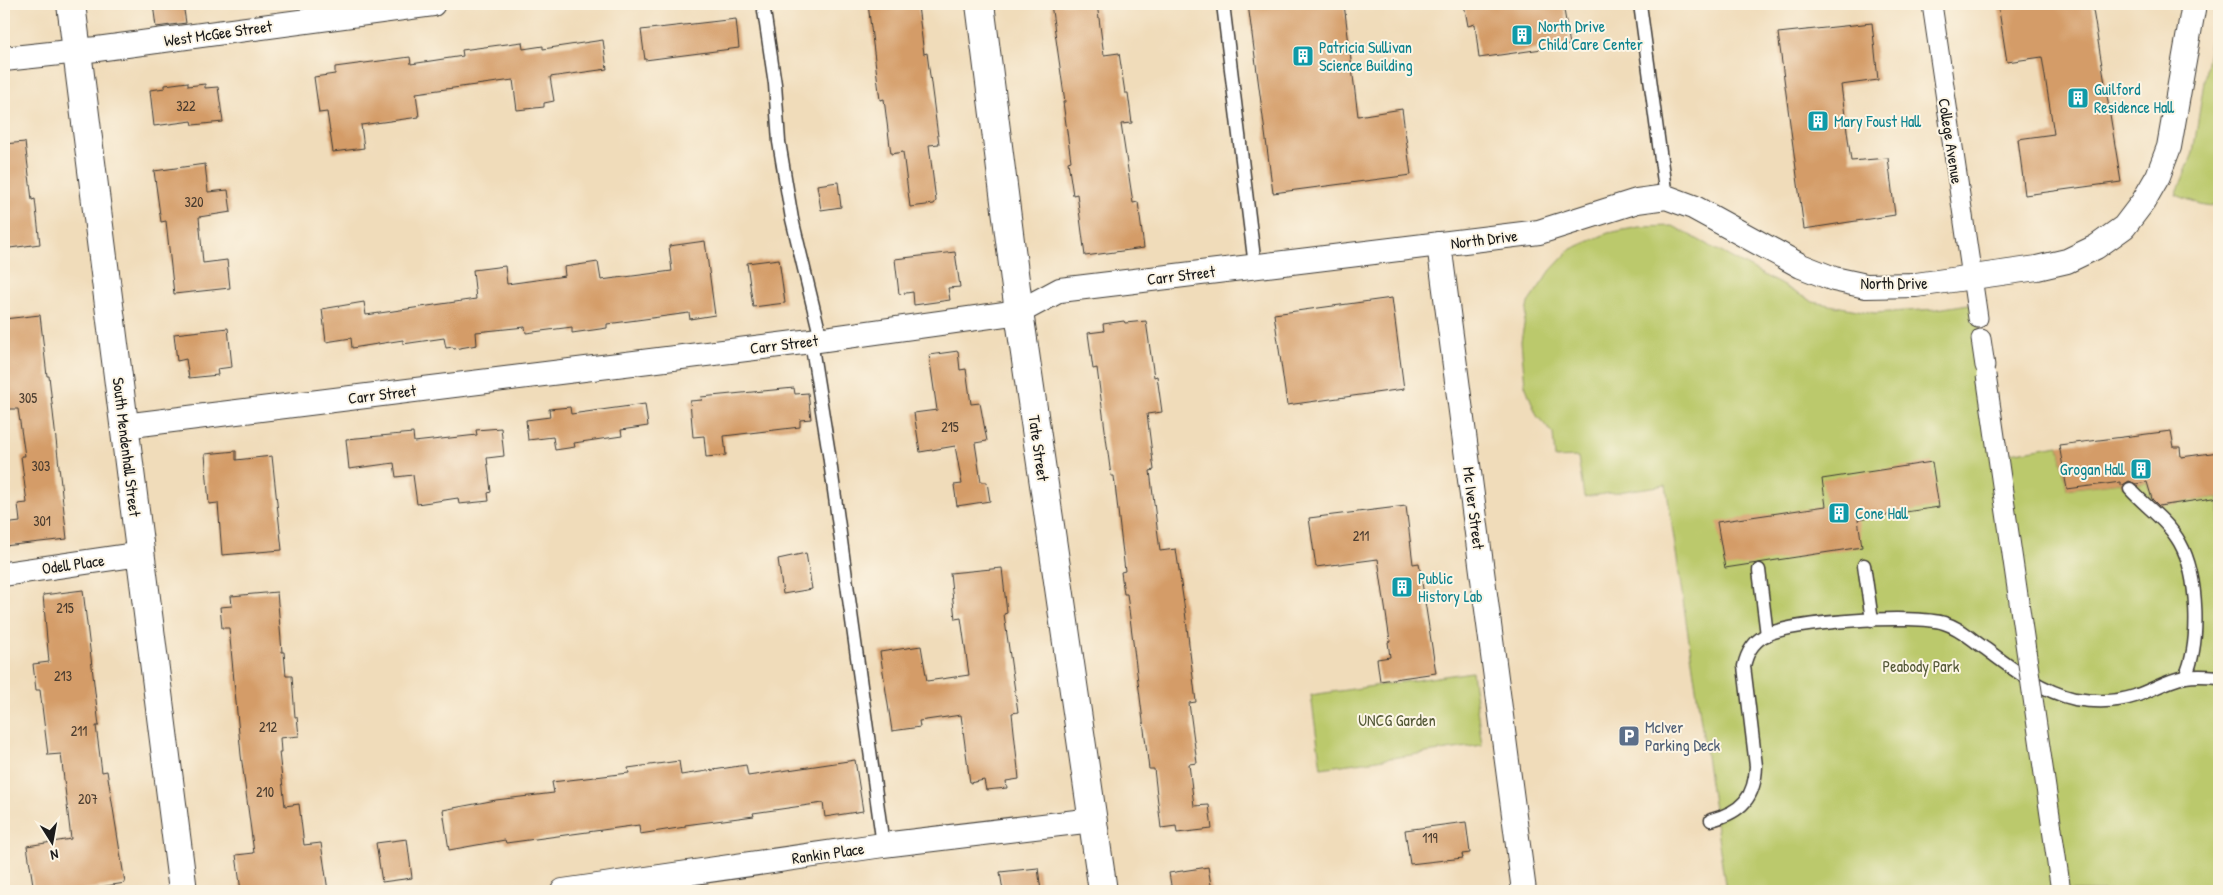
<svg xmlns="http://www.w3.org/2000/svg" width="2223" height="895" font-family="'Patrick Hand',sans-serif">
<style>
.green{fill:#bbc96c;stroke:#6c7244}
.building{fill:#d49c67}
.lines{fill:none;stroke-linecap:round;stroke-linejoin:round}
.service-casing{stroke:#3c3934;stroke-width:15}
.pedestrian-casing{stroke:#3c3934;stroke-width:21}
.minor-casing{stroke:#3c3934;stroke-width:26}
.tertiary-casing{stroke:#3c3934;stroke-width:30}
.service{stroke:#fff;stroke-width:12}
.pedestrian{stroke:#fff;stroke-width:19}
.minor{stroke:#fff;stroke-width:24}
.tertiary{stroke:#fff;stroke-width:28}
.pedestrian-bridge-casing{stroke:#3c3934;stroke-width:21;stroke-linecap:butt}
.pedestrian-bridge{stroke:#fff;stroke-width:19}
.labels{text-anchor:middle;stroke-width:4;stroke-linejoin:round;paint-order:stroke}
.number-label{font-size:14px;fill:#4a3c2f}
.culture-label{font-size:16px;fill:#0d838f;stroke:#fcf5e5;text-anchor:start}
.street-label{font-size:16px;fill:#1c1c1c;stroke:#fcf5e5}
.park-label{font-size:16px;fill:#545938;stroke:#fcf5e5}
.service-label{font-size:16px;fill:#4e5e75;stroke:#fcf5e5;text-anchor:start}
</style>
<rect width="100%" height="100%" fill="#fcf5e5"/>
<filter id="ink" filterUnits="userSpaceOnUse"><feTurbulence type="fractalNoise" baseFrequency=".02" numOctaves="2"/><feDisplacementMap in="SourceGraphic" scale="10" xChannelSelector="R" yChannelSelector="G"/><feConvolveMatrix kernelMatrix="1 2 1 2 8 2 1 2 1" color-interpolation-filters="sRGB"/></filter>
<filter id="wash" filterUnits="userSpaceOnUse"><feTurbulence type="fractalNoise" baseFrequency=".0096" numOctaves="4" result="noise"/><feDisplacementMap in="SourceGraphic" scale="20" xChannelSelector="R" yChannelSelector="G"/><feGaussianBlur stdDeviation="1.12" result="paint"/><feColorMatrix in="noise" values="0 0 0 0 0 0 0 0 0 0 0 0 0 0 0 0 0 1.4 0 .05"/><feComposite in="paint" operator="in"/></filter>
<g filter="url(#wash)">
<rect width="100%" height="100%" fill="#f0dcba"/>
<g class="green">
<path d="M2216 4H2219L2218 207 2200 204 2176 195 2193 153Z"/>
<path d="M1673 226 1813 302 1874 313 1937 309 1975 303 1998 455 2059 445 2067 489 2121 482 2122 486 2147 482 2154 506 2219 497V891H1726L1666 485 1584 497 1578 457 1555 458 1553 434 1537 416 1525 385 1521 341 1528 303 1551 270 1571 249 1608 233 1639 227Z"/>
<path d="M1472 672 1482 745 1321 768 1311 695Z"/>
</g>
<g id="blocks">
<g class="building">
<path d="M153 4H183L186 23 156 27Z"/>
<path d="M868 4 918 6 924 54 927 53 939 144 929 145 936 201 934 204 910 207 903 152 891 154 884 99 880 100Z"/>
<path d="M1051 4H1097L1104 55 1119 53 1125 93H1128L1132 123 1121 124 1133 203 1138 202 1144 248 1085 256 1077 194 1073 195 1068 162 1071 161 1063 102H1065Z"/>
<path d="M1248 4H1344L1358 116 1402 109 1411 175 1273 193Z"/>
<path d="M1464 4H1563L1570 45 1479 58 1475 24 1468 26Z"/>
<path d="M1998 4H2092L2121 182 2025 195 2018 139 2054 134 2042 57 2007 62Z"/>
<path d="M736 19 739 48 645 60 641 30Z"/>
<path d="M1872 23 1878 80 1841 85 1851 161 1888 158 1895 215 1804 229 1778 33Z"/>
<path d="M603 40 607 69 550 77 554 101 544 103V107L517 110 513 80 416 93 419 117 361 125 364 148 333 152 327 112 319 113 314 77 335 74V67L410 57 411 64 463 56 462 50 522 42 523 49 543 46V49Z"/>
<path d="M188 82V86L205 84V88L218 87 223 122 193 125 192 121 154 126 150 90 165 88V85Z"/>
<path d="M25 142 32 200 35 199 40 244 10 248 9 245H4V144Z"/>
<path d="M205 164 208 192 228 190 231 212 199 217 203 263 227 260 230 288 174 294 166 221 161 222 154 171Z"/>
<path d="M838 182 841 207 821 210 817 185Z"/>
<path d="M705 241 715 315 690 319 689 313 607 324V328L572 333V327L526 333 525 327 476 332 477 345 454 349 453 347 446 348 444 338 403 344V340L352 348 351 338 326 342 322 309 364 302 366 315 476 299 473 270 505 266 507 284 565 276 564 267 598 262 601 280 672 271 669 246Z"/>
<path d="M955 252 960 287 948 288 950 300 914 305 913 292 899 294 895 259Z"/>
<path d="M779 259 785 303 753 307 747 263Z"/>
<path d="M1392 298 1404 389 1287 405 1274 314Z"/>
<path d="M40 315 47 376H49L67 539 4 546V524L20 522 18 504 27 503 21 456H25L18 409H4V319Z"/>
<path d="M1124 321 1125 323 1146 321 1154 377 1157 376 1162 412 1147 414 1154 470 1150 471 1160 551 1176 549 1185 611 1196 702 1189 703 1197 763 1189 764 1194 806 1209 805 1212 829 1177 833 1176 826 1161 828 1154 769H1149L1127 594H1124L1121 572 1125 571 1114 476H1111L1097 368 1093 369 1088 333 1104 331 1103 324Z"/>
<path d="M228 328 232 367 217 369 218 375 189 378 186 359 177 361 174 334Z"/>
<path d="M958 351 960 370 966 369 971 404 980 403 987 441 975 443 981 482H987L990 501 957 506 954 485 962 484 955 446 920 452 914 413 937 410 929 355Z"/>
<path d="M794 388 795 394 808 393 811 419 800 420V427L724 436 726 455 706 457 704 436 693 437 690 401 702 400 701 397Z"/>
<path d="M645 404 648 426 621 430 622 436 574 443 575 447 555 450 553 437 528 440 526 420 550 417 549 409 570 407 571 414Z"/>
<path d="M501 428 504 456 487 458 491 492 488 493 489 501 459 504 458 498 417 504 413 475 396 477 394 463 349 469 346 439 413 433 414 442 477 435 476 430Z"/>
<path d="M2171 431 2174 447H2180L2181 457 2219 452V497L2159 506 2152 499 2147 482 2136 484 2129 481 2121 486V482L2067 489 2059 445Z"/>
<path d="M236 451V460L272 456 282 550 222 555 218 503 209 504 205 454Z"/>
<path d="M1932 462 1939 507 1858 519 1862 547 1725 568 1717 522 1826 506 1822 479Z"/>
<path d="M1406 506 1413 564 1419 563 1436 673 1380 681 1377 659 1390 657 1388 642 1390 641 1378 559 1316 567 1309 518Z"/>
<path d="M806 553 812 589 783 594 778 559Z"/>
<path d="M1002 568 1007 613 1004 614 1018 712 1012 713 1019 779 1006 781 1007 788 986 790 984 780 970 783 961 715 919 721 920 727 892 731 880 652 921 646 927 681 969 675 961 618 955 619 950 573Z"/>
<path d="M83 590 99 726H96L102 772 107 771 125 883 75 891H34L27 846 71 839 61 754 48 755 40 690H36L33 664 49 662 43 595Z"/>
<path d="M277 592 282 652H284L286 676H292L295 717H297L299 736 280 738 281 752H279L285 806 299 804 304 845 321 843 328 891H241L236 855 254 853 241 755 229 628H222L220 607 232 606 231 596Z"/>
<path d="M855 760 863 811 825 817 823 803 753 813 754 816 685 825V827L640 834 639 825 506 843 505 840 449 850 443 810 496 800 554 793 552 782 629 773 628 768 679 761 681 775 746 765 748 776Z"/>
<path d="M1466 822 1470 853 1462 854 1463 858 1410 864 1405 830Z"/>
<path d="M407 839 412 878 382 882 376 843Z"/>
<path d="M1208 867 1212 891H1172L1169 873Z"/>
<path d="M1038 868 1041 891H1003L1000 872Z"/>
</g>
</g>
</g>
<g filter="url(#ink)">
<use href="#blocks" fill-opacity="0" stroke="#3c3934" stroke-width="1"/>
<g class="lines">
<g class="service-casing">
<g id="service">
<path d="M763 4 775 84 779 142 792 219 821 339"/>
<path d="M1223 4 1255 266"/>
<path d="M1640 4 1666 197"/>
<path d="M811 341 829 454 883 845"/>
<path d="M2130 489C2146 507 2168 521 2180 543 2198 575 2201 643 2185 677"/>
<path d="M1864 565 1872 620"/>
<path d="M1759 570 1767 635"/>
<path d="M1711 820C1742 812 1755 797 1756 766L1744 666C1747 653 1752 643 1764 636 1790 621 1916 614 1944 623 1961 628 1972 640 1986 649 2012 669 2043 692 2075 699 2094 702 2117 702 2135 696 2152 690 2168 680 2185 677 2196 675 2209 676 2219 677"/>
</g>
</g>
<g class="pedestrian-casing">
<g id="pedestrian">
<path d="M1932 4 1978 318"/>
<path d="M1981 339 1985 366"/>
</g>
</g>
<g class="minor-casing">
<g id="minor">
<path d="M4 59 97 49 433 4"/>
<path d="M1439 244 1524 891"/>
<path d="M124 426 811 341 1019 312 1060 290 1539 232 1637 201 1666 197 1693 207 1801 266 1834 279 1866 286 1916 285 2037 268 2067 261 2096 247 2124 227 2143 202 2158 176 2169 147 2194 4"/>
<path d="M4 574 141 554"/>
<path d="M563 891 883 845 1093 820"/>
</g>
</g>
<g class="tertiary-casing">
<g id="tertiary">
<path d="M71 4 183 891"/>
<path d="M980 4 1019 312 1103 891"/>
</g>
</g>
<use href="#service" class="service"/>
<use href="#pedestrian" class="pedestrian"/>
<use href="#minor" class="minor"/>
<use href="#tertiary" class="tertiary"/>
<g class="pedestrian-bridge-casing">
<path id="pedestrian-bridge" d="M1986 375 2061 891"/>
</g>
<use href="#pedestrian-bridge" class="pedestrian-bridge"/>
</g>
</g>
<defs>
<g id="building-square" transform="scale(1.125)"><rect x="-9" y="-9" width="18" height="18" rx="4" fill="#0f9aa8" stroke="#fcf5e5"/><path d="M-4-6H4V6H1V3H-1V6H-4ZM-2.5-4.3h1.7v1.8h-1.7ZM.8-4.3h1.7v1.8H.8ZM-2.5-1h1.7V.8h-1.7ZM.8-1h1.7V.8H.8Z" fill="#fff"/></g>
<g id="parking-square" transform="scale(1.125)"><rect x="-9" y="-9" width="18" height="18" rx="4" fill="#5c6f8a" stroke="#fcf5e5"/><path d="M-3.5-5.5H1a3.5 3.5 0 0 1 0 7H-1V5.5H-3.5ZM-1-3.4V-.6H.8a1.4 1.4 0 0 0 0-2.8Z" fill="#fff"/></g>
</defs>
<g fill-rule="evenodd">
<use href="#building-square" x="1522" y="35"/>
<use href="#building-square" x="1303" y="56"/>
<use href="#building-square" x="2078" y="98"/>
<use href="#building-square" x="1818" y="121"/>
<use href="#building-square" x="2141" y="469"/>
<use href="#building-square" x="1839" y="513"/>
<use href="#building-square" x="1402" y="587"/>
<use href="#parking-square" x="1629" y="736"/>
</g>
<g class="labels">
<g class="number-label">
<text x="186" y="111">322</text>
<text x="194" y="207">320</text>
<text x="28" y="403">305</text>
<text x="950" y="432">215</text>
<text x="41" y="471">303</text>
<text x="42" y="526">301</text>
<text x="1361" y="541">211</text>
<text x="65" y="613">215</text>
<text x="63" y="681">213</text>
<text x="268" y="732">212</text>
<text x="79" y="736">211</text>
<text x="265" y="797">210</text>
<text x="88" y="804">207</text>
<text x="1430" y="843">119</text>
</g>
<g class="culture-label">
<text x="1538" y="32">North Drive<tspan x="1538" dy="18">Child Care Center</tspan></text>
<text x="1319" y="53">Patricia Sullivan<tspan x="1319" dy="18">Science Building</tspan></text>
<text x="2094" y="95">Guilford<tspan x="2094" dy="18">Residence Hall</tspan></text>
<text x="1834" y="127">Mary Foust Hall</text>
<text x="2125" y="475" text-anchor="end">Grogan Hall</text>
<text x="1855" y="519">Cone Hall</text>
<text x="1418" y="584">Public<tspan x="1418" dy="18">History Lab</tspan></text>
</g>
<g class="street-label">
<text transform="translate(218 33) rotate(-8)" y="6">West McGee Street</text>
<text transform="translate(1951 141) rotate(81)" y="6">College Avenue</text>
<text transform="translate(1484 239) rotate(-7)" y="6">North Drive</text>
<text transform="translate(1181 275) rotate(-7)" y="6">Carr Street</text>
<text x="1894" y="289">North Drive</text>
<text transform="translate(784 344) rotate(-7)" y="6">Carr Street</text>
<text transform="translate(382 394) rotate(-7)" y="6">Carr Street</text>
<text transform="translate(127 447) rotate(83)" y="6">South Mendenhall Street</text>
<text transform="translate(1039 448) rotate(82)" y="6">Tate Street</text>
<text transform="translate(1474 508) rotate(83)" y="6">Mc Iver Street</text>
<text transform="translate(73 564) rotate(-8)" y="6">Odell Place</text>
<text transform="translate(828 853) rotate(-8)" y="6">Rankin Place</text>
</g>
<g class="park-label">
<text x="1921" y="672">Peabody Park</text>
<text x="1397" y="726">UNCG Garden</text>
</g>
<g class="service-label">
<text x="1645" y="733">McIver<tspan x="1645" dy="18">Parking Deck</tspan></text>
</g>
</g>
<rect width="2223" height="895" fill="none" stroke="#fcf5e5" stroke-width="20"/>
<g transform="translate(52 842) rotate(169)" stroke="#fcf5e5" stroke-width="4" paint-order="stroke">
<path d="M0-4L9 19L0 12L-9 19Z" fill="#1c1c1c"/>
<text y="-8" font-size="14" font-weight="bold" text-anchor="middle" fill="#1c1c1c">N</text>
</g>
</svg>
